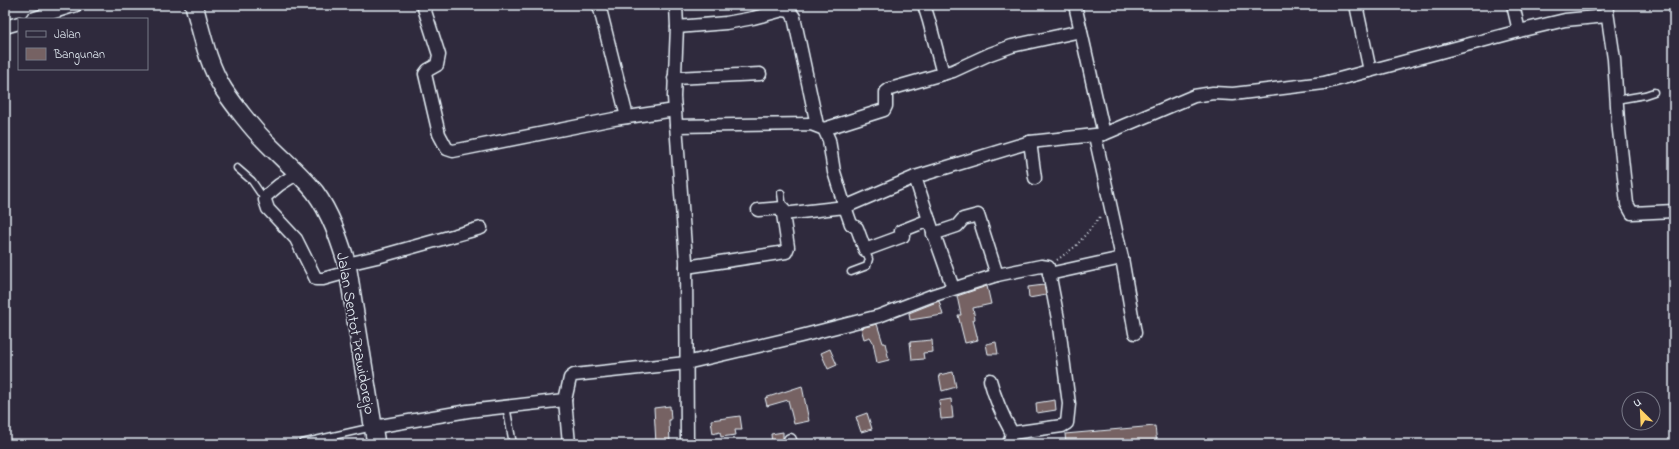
<svg xmlns="http://www.w3.org/2000/svg" width="1679" height="449" font-family="'Indie Flower',sans-serif">
<style>
.building{fill:#766263;stroke:#e8f1f8}
.lines{fill:none;stroke-linecap:round;stroke-linejoin:round}
.lane-casing{stroke:#e8f1f8;stroke-width:9}
.street-casing{stroke:#e8f1f8;stroke-width:15}
.secondary-casing{stroke:#e8f1f8;stroke-width:20}
.path{stroke:#e8f1f8;stroke-width:2;stroke-dasharray:1 3;stroke-linecap:butt}
.lane{stroke:#2f2a3d;stroke-width:6}
.street{stroke:#2f2a3d;stroke-width:12}
.secondary{stroke:#2f2a3d;stroke-width:17}
.labels{text-anchor:middle;stroke-width:3.5;stroke-linejoin:round;paint-order:stroke}
.street-label{font-size:16px;fill:#e8f1f8;stroke:#2f2a3d}
</style>
<rect width="100%" height="100%" fill="#2f2a3d"/>
<filter id="ink" filterUnits="userSpaceOnUse"><feTurbulence type="fractalNoise" baseFrequency=".025" numOctaves="2"/><feDisplacementMap in="SourceGraphic" scale="8" xChannelSelector="R" yChannelSelector="G"/><feConvolveMatrix kernelMatrix="1 2 1 2 8 2 1 2 1" color-interpolation-filters="sRGB"/></filter>
<g filter="url(#ink)">
<g class="building">
<path d="M1044 285 1046 295 1029 298 1028 287Z"/>
<path d="M987 286 991 304 973 308 975 319 973 320 978 340 965 343 958 315H961L957 296Z"/>
<path d="M939 301 943 315 910 320 909 313Z"/>
<path d="M877 324 883 343H885L889 360 877 363 873 342 870 337 864 339 861 328Z"/>
<path d="M932 340 933 352 923 353 924 359 912 360 910 342Z"/>
<path d="M996 342 998 354H988L986 344Z"/>
<path d="M830 349 837 365 828 369 821 353Z"/>
<path d="M953 372 956 387 942 391 939 375Z"/>
<path d="M802 386 809 421 794 424 788 400 767 406 765 398Z"/>
<path d="M951 399 953 418 941 419 939 401Z"/>
<path d="M1055 400 1056 410 1037 413 1036 403Z"/>
<path d="M670 406 671 420H669L670 444H656L654 408Z"/>
<path d="M867 413 872 429 861 432 856 417Z"/>
<path d="M740 416 742 430H735L736 435 721 437 720 432 713 434 711 420Z"/>
<path d="M1155 426 1157 444H1066L1065 434Z"/>
<path d="M783 432V442L772 444 771 434Z"/>
</g>
<g class="lines">
<g class="lane-casing">
<g id="lane">
<path d="M1616 100 1645 95 1654 92"/>
<path d="M237 168 252 181 265 200"/>
<path d="M781 193 783 208"/>
<path d="M851 272 867 266 869 259 865 250"/>
<path d="M506 406 513 444"/>
<path d="M302 443 373 427"/>
</g>
</g>
<g class="street-casing">
<g id="street">
<path d="M423 5 439 55 437 65 428 70 425 74 439 134 447 149 453 151 614 119 675 110"/>
<path d="M599 5 627 117"/>
<path d="M676 5 677 27 674 97 686 261 687 444"/>
<path d="M924 5 929 21 943 74"/>
<path d="M1075 5 1104 134"/>
<path d="M1356 5 1370 71"/>
<path d="M1513 5 1519 31"/>
<path d="M1606 5 1614 59 1618 121 1627 204 1632 213 1674 211"/>
<path d="M32 19 76 5"/>
<path d="M5 27 19 23"/>
<path d="M677 27 726 23 753 18 783 10 790 11 794 17 817 125"/>
<path d="M674 78 760 74"/>
<path d="M676 126 811 124 824 129 829 140 834 172 845 207 915 177 1030 142 1104 134 1194 96 1213 93 1233 94 1324 83 1519 31 1565 20 1607 16"/>
<path d="M824 129 884 110 886 106V92L890 89 953 71 990 54 1012 46 1081 31"/>
<path d="M1095 136 1122 258 1135 333"/>
<path d="M1030 142 1035 178"/>
<path d="M298 173 279 185 266 196 265 200 268 209 296 239 316 279H323L348 272"/>
<path d="M915 177 929 220"/>
<path d="M758 210 783 208V214L845 207 851 224 857 228 865 250 903 236 901 231 929 220 953 288"/>
<path d="M933 234 957 226 963 219 978 215 997 275"/>
<path d="M347 264 377 257 481 228"/>
<path d="M686 267 786 252 788 247 783 214"/>
<path d="M1049 274 1122 258"/>
<path d="M990 380C995 399 1002 415 1012 433"/>
<path d="M565 400 569 444"/>
<path d="M374 427 468 411 565 400 570 378 574 375 686 363 801 336 879 316 931 296 997 275 1041 266 1048 267 1058 319 1069 404 1067 423 1062 426 1012 433 1009 444"/>
<path d="M790 440 791 444"/>
</g>
</g>
<g class="secondary-casing">
<path id="secondary" d="M194 5C202 34 208 65 224 90 234 105 252 128 264 140 281 158 300 173 315 192 331 214 339 239 347 264L376 444"/>
</g>
<path class="path" d="M1057 260 1076 246 1100 217"/>
<use href="#lane" class="lane"/>
<use href="#street" class="street"/>
<use href="#secondary" class="secondary"/>
</g>
</g>
<g class="labels">
<g class="street-label">
<text transform="translate(357 333) rotate(80)" y="6">Jalan Sentot Prawidorejo</text>
</g>
</g>
<rect width="1679" height="449" fill="none" stroke="#2f2a3d" stroke-width="20"/>
<rect x="10" y="10" width="1659" height="429" fill="none" stroke="#e8f1f8" stroke-width="1.5" filter="url(#ink)"/>
<rect x="18" y="18" width="130" height="52" fill="#2f2a3d" stroke="#797a88"/>
<rect x="26" y="31" width="20" height="6" fill="#2f2a3d" stroke="#797a88"/>
<text x="54" y="38" font-size="12" fill="#e8f1f8">Jalan</text>
<rect x="26" y="48" width="20" height="12" fill="#766263" stroke="#797a88"/>
<text x="54" y="58" font-size="12" fill="#e8f1f8">Bangunan</text>
<g transform="translate(1641 411) rotate(336)"><circle r="19" fill="#2f2a3d" stroke="#797a88"/>
<path d="M0-3L7 15L0 10L-7 15Z" fill="#ffd166"/>
<text y="-6" font-size="11" font-weight="bold" text-anchor="middle" fill="#e8f1f8">U</text>
</g>
</svg>
